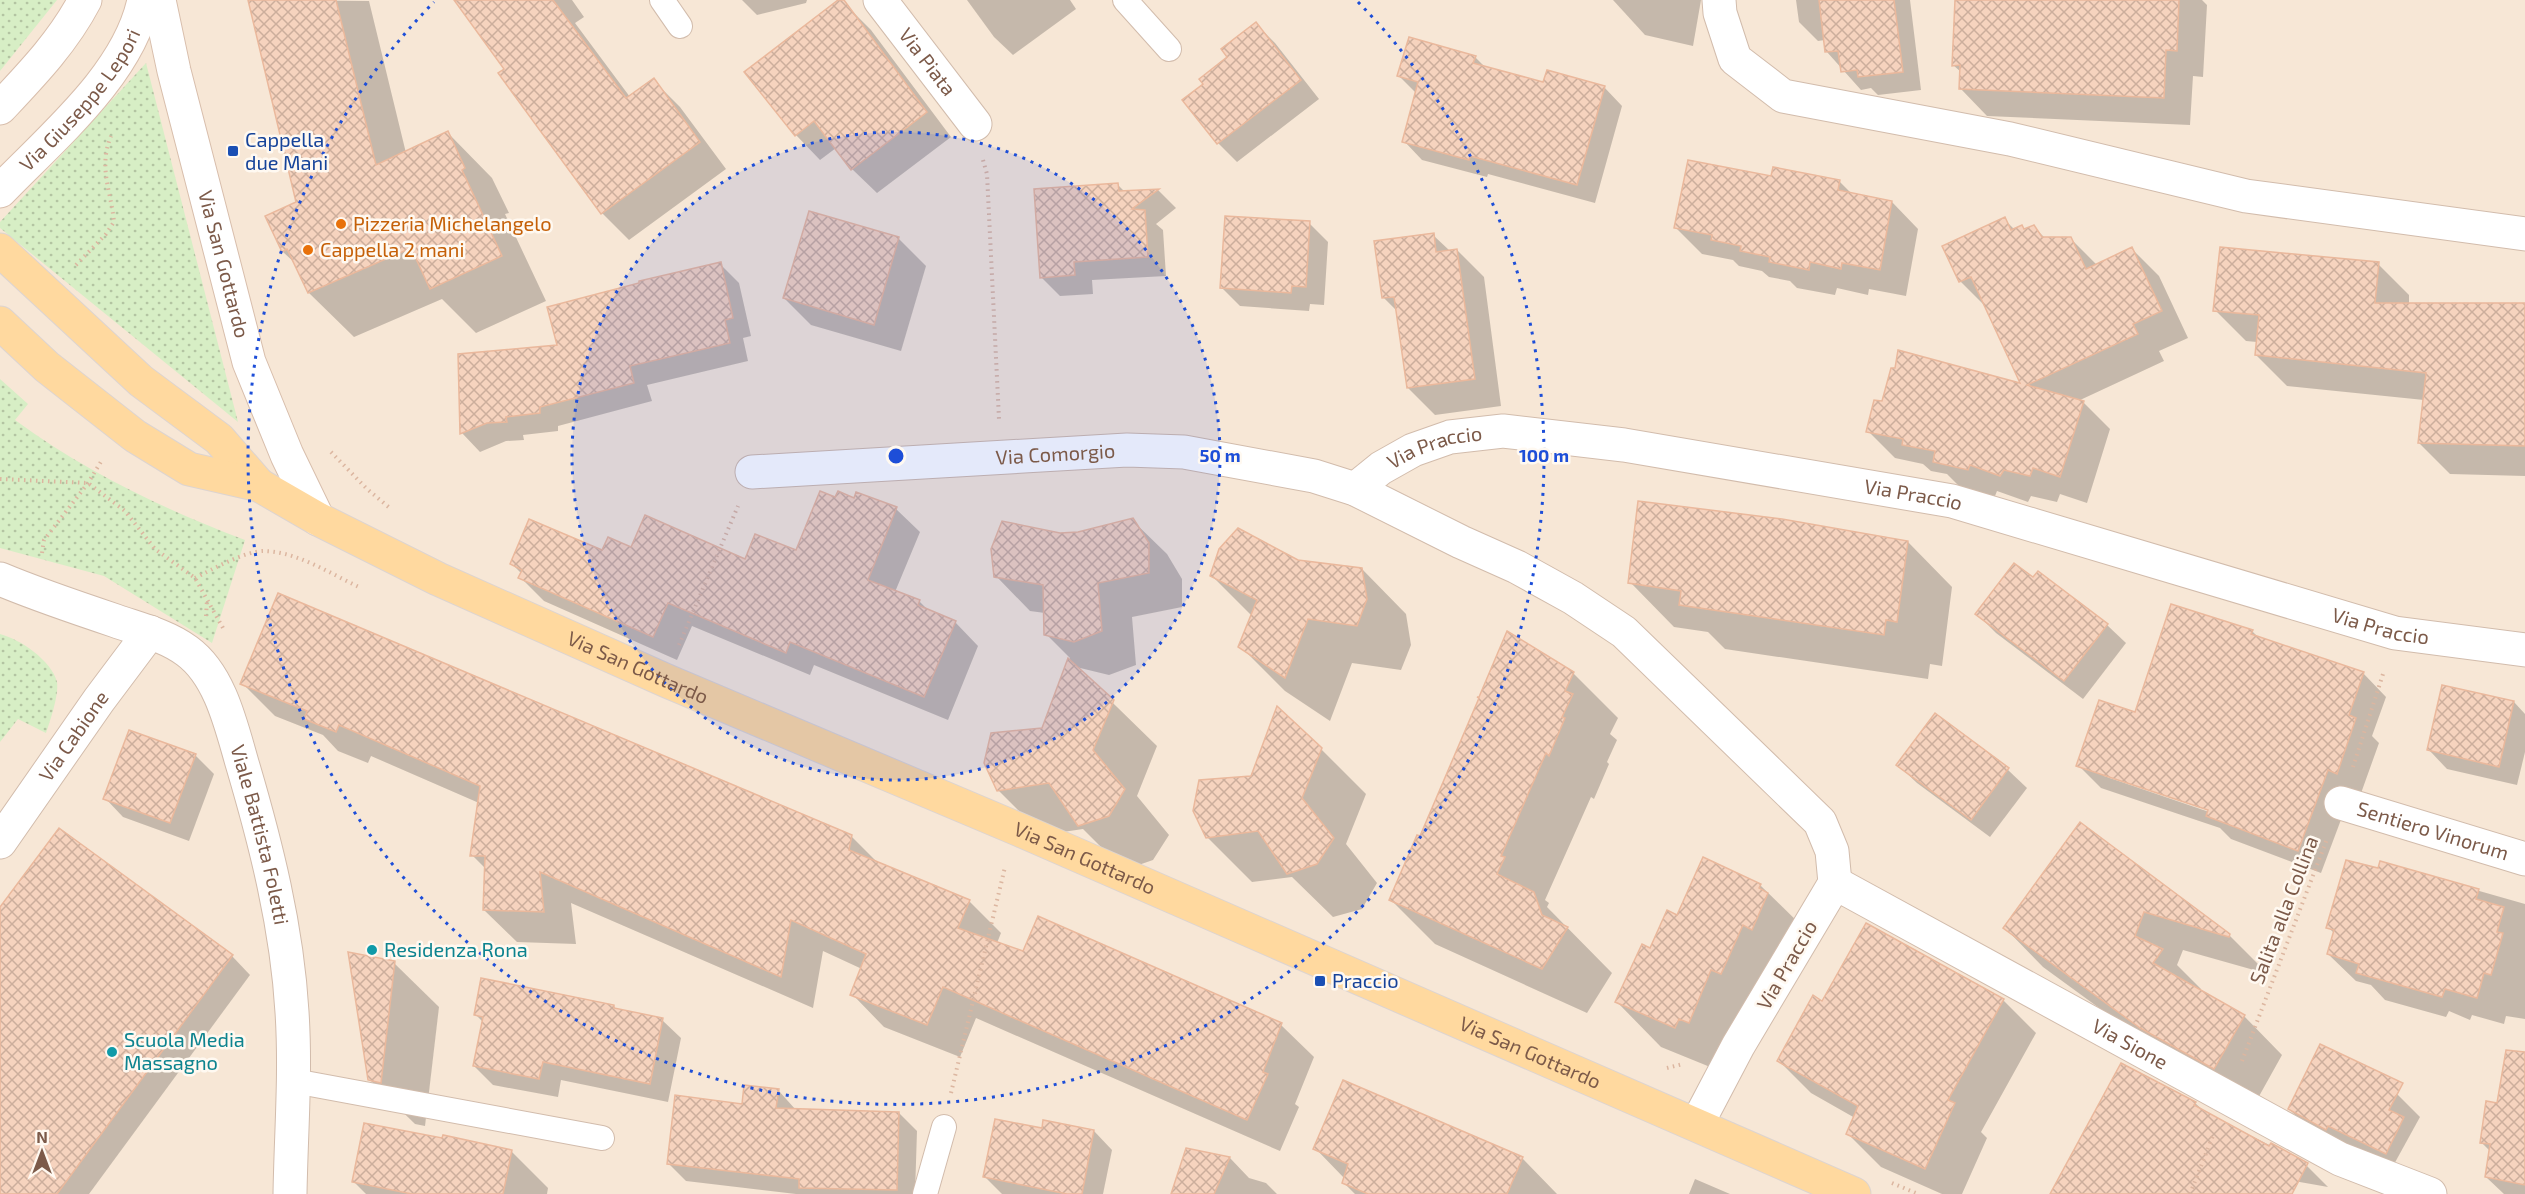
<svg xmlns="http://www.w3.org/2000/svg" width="2525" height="1194" font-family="'Exo 2',sans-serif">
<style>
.residential{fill:#f7e7d6}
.park{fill:url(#park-dots)}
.shadow{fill:#0003;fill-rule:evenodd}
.building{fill:url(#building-cross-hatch);stroke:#eab89c;stroke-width:1.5}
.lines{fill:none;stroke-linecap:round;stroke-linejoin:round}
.lane-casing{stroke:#d2bcac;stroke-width:26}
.street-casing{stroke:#d2bcac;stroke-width:35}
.secondary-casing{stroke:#d8beac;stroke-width:35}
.primary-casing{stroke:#ddd4d0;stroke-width:35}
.path{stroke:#dcb6a0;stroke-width:4;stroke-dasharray:1.5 4.5;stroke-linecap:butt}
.lane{stroke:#fff;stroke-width:24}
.street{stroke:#fff;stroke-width:33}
.secondary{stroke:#fff;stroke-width:33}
.primary{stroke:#ffd99f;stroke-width:33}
.ring{fill:none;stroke:#1d4ed8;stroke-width:3;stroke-dasharray:3 6}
.transit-dot{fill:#1a4fb4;stroke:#fff9f1;stroke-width:2}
.food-dot{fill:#e8710a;stroke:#fff9f1;stroke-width:2}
.culture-dot{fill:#0f9aa8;stroke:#fff9f1;stroke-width:2}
.labels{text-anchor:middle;stroke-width:5;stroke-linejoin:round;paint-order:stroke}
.street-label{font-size:20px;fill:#7c5a49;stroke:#fff9f1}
.transit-label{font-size:20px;fill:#164399;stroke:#fff9f1;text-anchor:start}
.food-label{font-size:20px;fill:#c56008;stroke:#fff9f1;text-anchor:start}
.culture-label{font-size:20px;fill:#0d838f;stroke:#fff9f1;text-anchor:start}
.centre{fill:#1d4ed8;stroke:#fff9f1;stroke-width:3}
.ring-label{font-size:18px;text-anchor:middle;font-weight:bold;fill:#1d4ed8;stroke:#fff9f1;stroke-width:5;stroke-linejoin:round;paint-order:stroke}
</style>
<defs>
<pattern id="park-dots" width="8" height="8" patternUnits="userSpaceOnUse" patternTransform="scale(1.5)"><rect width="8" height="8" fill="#d7eec5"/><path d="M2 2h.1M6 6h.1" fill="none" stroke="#b3c4a2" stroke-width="1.8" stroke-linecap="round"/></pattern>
<pattern id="building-cross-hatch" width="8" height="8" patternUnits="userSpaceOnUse" patternTransform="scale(1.5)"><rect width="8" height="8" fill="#f6d3be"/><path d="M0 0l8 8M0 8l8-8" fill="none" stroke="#ccae9c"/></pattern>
</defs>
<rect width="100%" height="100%" fill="#fef5e9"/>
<rect class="residential" x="0" y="0" width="2525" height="1194"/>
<g class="park">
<path d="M0 0H57L0 71Z"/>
<path d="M146 63 238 422 0 228V222Z"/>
<path d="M0 379 28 404 15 420C86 472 163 509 245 540L212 643 104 576 0 548Z"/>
<path d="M0 634C20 639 52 661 57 682 59 695 50 721 46 733L18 719 0 742Z"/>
</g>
<g class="shadow">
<path d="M250 0 369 1 406 153 448 133 492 178 509 213 505 214 546 301 476 333 442 299 354 337 309 293 296 264 283 252 267 217 298 203Z"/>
<path d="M455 0H572L584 17 575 23 630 97 653 80 680 107 726 169 629 240 602 213 506 69Z"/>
<path d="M742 0H807L806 3 757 15Z"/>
<path d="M967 0H1070L1076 9 1013 55 994 37Z"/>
<path d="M1613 0H1701L1693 46 1645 35Z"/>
<path d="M1796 0H1910L1921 90 1878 95 1871 88 1861 90 1827 52 1825 40 1818 41 1799 22Z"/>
<path d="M1957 0H2202L2207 5 2203 77 2193 76 2190 125 1987 116 1960 88 1961 72 1953 65Z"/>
<path d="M846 5 871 30 951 137 877 193 852 169 836 148 820 160 796 135 746 72Z"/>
<path d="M1256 24 1275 43 1319 99 1237 162 1218 143 1184 100 1205 84Z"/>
<path d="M1475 57 1486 68 1544 84 1604 87 1622 106 1595 203 1488 174 1487 177 1422 160 1404 141 1417 94 1399 76Z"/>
<path d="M1772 178 1839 181 1852 194 1892 202 1918 229 1906 296 1869 289 1868 295 1837 288 1835 295 1797 288 1790 281 1769 277 1762 271 1739 266 1733 260 1702 254 1675 227Z"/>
<path d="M1118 185 1125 192 1158 190 1176 208 1156 224 1163 230 1166 276 1092 280 1093 294 1060 296 1041 277Z"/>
<path d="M810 212 899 239 926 266 901 351 811 325 784 298Z"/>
<path d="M2004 219 2015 230H2025L2034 227 2045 238H2070L2097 265 2132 249 2159 276 2188 338 2159 351 2164 361 2078 401 2083 402 2110 429 2087 503 2060 494 2057 502 2031 496 2028 502 1997 491 1995 496 1961 488 1947 474 1931 471 1923 464 1895 458 1868 431 1883 403 2023 385 1987 308 1960 281Z"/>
<path d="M1309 223 1328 242 1324 305 1310 304 1309 311 1240 306 1221 287Z"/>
<path d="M1433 235 1450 251 1457 250 1484 277 1501 406 1435 415 1408 388 1398 312 1384 298Z"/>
<path d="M720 264 739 283 751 336 743 338 748 361 647 385 652 401 558 426V431L523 435 524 440 506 441 480 452 462 433 459 355 559 346Z"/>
<path d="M2378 264 2409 295V305H2525V476L2450 474 2419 443 2424 400 2287 386 2256 355 2257 342 2246 341 2215 310Z"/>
<path d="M836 499 855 500 896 509 920 532 895 592 919 601 929 611 955 622 978 646 948 720 814 665 810 675 692 626 677 660 544 601 520 577 522 574 512 564 632 549 746 561 797 552Z"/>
<path d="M1132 520 1167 554 1182 579V607L1132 617 1136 665 1109 675 1076 667 1157 746 1137 796 1169 835 1153 860 1124 870 1083 829 1043 835 998 790 1043 730 1070 658 1046 634 1045 613 1030 611 996 576 1060 535 1079 534Z"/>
<path d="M1908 542 1952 587 1942 666 1930 664 1928 679 1725 649 1708 632 1674 627 1630 582Z"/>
<path d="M1298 562 1362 569 1406 614 1411 645 1401 670 1352 663 1330 721 1285 691 1240 646 1252 616 1212 576Z"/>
<path d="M2034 579 2107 625 2126 643 2083 699 1996 633 1977 614Z"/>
<path d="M2252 631 2259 638 2363 673 2386 697 2372 736 2379 743 2360 796 2351 793 2321 873 2231 839 2220 828 2101 788 2078 765 2136 714ZM2104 773 2216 811 2215 814 2104 776Z"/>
<path d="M1573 673 1618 718 1610 734 1617 740 1607 762 1609 764 1594 799 1591 797 1545 900 1549 903 1547 907 1612 973 1587 1013 1435 944 1391 900 1421 838Z"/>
<path d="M242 683 851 836 878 863 969 901 1001 933 997 943 1024 953 1281 1025 1314 1057 1295 1104 1299 1107 1280 1151 976 1018 960 1057 884 1027 852 994 862 969 823 951 813 1008 571 903 576 944 517 942 484 910 486 869 472 855 479 803 371 756 368 763 338 751 323 735 275 716Z"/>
<path d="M2514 702 2525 714V752L2517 785 2447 769 2429 750Z"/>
<path d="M1935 715 2008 770 2027 788 1990 837 1917 783 1898 765Z"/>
<path d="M1321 749 1366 794 1346 844 1377 883 1362 909 1333 917 1292 877 1252 882 1207 837 1252 777Z"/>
<path d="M195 755 214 774 189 841 123 817 105 798Z"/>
<path d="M2081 824 2229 935 2268 974 2183 950 2177 965 2201 989 2199 991 2244 1016 2282 1055 2253 1107 2180 1067 2043 967 2005 928Z"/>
<path d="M2381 863 2525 904V1019L2506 1016 2504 1024 2472 1015 2470 1020 2449 1011 2446 1017 2385 1000 2371 985 2356 981 2328 954 2334 933 2328 927 2379 870Z"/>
<path d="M1760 885 1805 929 1720 1071 1661 1047 1617 1002 1651 950 1678 917Z"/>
<path d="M0 910 232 956 250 975 89 1194H0Z"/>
<path d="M394 963 439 1007 425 1126 415 1124 370 1080Z"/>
<path d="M2003 1000 2036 1033 1981 1132 1987 1138 1962 1194H1942L1881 1167 1848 1134 1855 1118 1811 1093 1778 1060Z"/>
<path d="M613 1006 618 1011 662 1020 681 1038 668 1102 561 1080 558 1097 493 1085 474 1066 483 1022 475 1014Z"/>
<path d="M2375 1072 2420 1117 2387 1177 2334 1153 2289 1109Z"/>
<path d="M778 1090 796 1110 899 1113 917 1131 915 1194H796L686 1181 668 1163 743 1106Z"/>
<path d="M2195 1103 2206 1113 2303 1162 2328 1187 2294 1181 2271 1186 2292 1194H2054Z"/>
<path d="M2525 1109V1194H2504L2486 1177 2491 1152 2481 1142Z"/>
<path d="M1043 1130 1094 1131 1112 1150 1103 1194H1002L985 1177Z"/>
<path d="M1315 1148 1522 1158 1557 1194H1355L1344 1183 1345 1179Z"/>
<path d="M1187 1150 1230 1158 1249 1178 1266 1183 1277 1194H1173Z"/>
<path d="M511 1151 548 1188 547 1194H366L354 1182Z"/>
<path d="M1695 1179 1730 1194H1689Z"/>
</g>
<g class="building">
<path d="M248 0H336L376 165 448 131 465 168 462 170 502 256 430 289 411 248 308 293 287 249 282 252 265 216 296 202Z"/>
<path d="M454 0H553L626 98 654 78 700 142 601 214 498 73 504 69Z"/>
<path d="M838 0H844L927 112 851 170 814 121 795 136 744 72Z"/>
<path d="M1819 0H1894L1903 72 1858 77 1857 70 1841 72 1838 51 1825 52Z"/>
<path d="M1955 0H2179L2177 51 2166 50 2164 98 1959 89 1960 65 1952 66Z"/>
<path d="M1256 22 1301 80 1217 144 1182 100 1203 84 1199 79 1227 57 1221 49Z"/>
<path d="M1409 37 1476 56 1473 63 1543 82 1547 70 1605 86 1577 185 1470 156 1469 160 1402 142 1418 82 1397 76Z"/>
<path d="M1688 160 1771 176 1773 167 1840 180 1838 190 1892 201 1880 270 1842 263 1841 269 1810 262 1809 270 1769 262 1770 257 1740 251 1741 246 1711 240 1712 235 1674 228Z"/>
<path d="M1118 183 1119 191 1159 189 1132 209 1145 210 1148 257 1074 262 1075 275 1040 278 1034 189Z"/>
<path d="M809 211 899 237 874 325 783 298Z"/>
<path d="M1225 216 1310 221 1306 287 1292 286 1291 293 1220 288Z"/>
<path d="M2005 217 2011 230 2022 225 2024 229 2034 225 2042 237H2071L2086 269 2132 247 2162 311 2133 324 2138 334 2027 385 2084 401 2060 477 2033 468 2030 476 2004 470 2000 476 1970 465 1968 470 1933 462 1935 451 1902 445 1903 439 1866 432 1874 400 1882 401 1891 368H1895L1898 350 2020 383 1971 277 1959 282 1942 246Z"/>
<path d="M1434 233 1436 252 1457 249 1475 379 1407 388 1394 297 1382 298 1374 241Z"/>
<path d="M2220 247 2379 262 2375 303H2525V446L2418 443 2426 373 2255 355 2259 315 2213 311Z"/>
<path d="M721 262 733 318 725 320 730 343 630 366 634 383 540 407V413L506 417 507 422 487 423 460 434 458 354 557 345 547 307 639 283V281Z"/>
<path d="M820 491 835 497 838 491 854 498 856 492 897 507 868 580 920 600 918 605 956 621 924 697 790 642 786 653 668 603 653 637 518 578 522 570 510 564 529 519 602 550 608 537 631 547 645 515 745 559 755 534 796 550Z"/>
<path d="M1638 501 1782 519 1908 541 1897 622 1886 620 1884 635 1679 605 1681 591 1628 583Z"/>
<path d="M1133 518 1149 543V573L1098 583 1102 631 1074 642 1044 635 1043 585 994 577 991 549 1002 521 1060 533 1078 532Z"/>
<path d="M1238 528 1298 560 1362 568 1367 599 1357 626 1308 619 1285 678 1238 647 1257 600 1210 576 1219 549Z"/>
<path d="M2014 563 2033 577 2038 571 2108 624 2064 681 1975 614Z"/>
<path d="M278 593 852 835 849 850 970 900 958 928 1023 951 1038 916 1282 1023 1263 1072 1268 1074 1247 1120 943 987 927 1025 850 995 866 954 791 920 781 977 540 872 544 912 483 910 485 856H470L480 786 339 725 336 732 304 719 307 711 240 684Z"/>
<path d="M2171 604 2253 630 2251 634 2364 672 2349 715 2356 718 2337 774 2328 770 2298 851 2206 816 2208 810 2076 766 2099 700 2135 712Z"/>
<path d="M1507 631 1574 672 1565 691 1573 694 1562 717 1565 718 1549 756 1546 753 1501 856 1505 857 1497 874 1534 892 1542 915 1568 927 1542 969 1389 900 1417 835 1420 836 1479 698 1477 697H1479Z"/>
<path d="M1068 658 1114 700 1093 750 1125 789 1109 816 1078 826 1049 783 997 791 984 763 991 733 1042 728Z"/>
<path d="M2442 685 2514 701 2499 767 2427 750Z"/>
<path d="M1277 706 1322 748 1302 798 1334 838 1317 864 1287 874 1258 831 1206 838 1193 811 1199 780 1251 776Z"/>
<path d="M1935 713 2009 768 1971 820 1896 765Z"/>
<path d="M129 730 196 754 170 823 103 799Z"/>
<path d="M2080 822 2230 934 2229 937 2144 912 2135 936 2163 949 2153 963 2245 1015 2214 1069 2140 1028 2003 928Z"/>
<path d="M59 828 233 955 57 1194H0V907Z"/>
<path d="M1703 857 1761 884 1759 888 1768 893 1752 930 1743 925 1721 974 1711 970 1689 1023 1679 1019 1675 1028 1615 1002 1642 944 1650 948 1667 910 1677 915Z"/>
<path d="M2346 860 2378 868 2380 861 2479 889 2476 899 2504 907 2497 932 2503 933 2491 975 2484 973 2477 998 2445 989 2442 997 2356 973 2359 964 2327 954 2334 930 2326 928Z"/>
<path d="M1866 923 2004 999 1948 1100 1955 1103 1925 1169 1846 1134 1858 1106 1777 1061 1813 995 1822 1001Z"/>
<path d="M348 952 395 961 381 1083 368 1080Z"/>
<path d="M481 978 614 1005V1008L663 1018 650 1084 543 1062 539 1079 473 1066 483 1017 474 1015Z"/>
<path d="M2320 1044 2403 1083 2389 1110 2404 1117 2386 1154 2328 1126 2326 1130 2288 1109Z"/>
<path d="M2506 1050 2525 1052V1185L2485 1177 2490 1144 2480 1143 2486 1101 2497 1103Z"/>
<path d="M2121 1063 2196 1102 2194 1105 2269 1146 2271 1143 2308 1163 2292 1194H2050Z"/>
<path d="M1343 1080 1523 1157 1507 1194H1368L1342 1183 1348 1164 1313 1149Z"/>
<path d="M744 1085 779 1089 776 1108 899 1112 897 1190 799 1188V1179L667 1164 675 1095 742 1104Z"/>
<path d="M995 1119 1042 1128 1043 1120 1094 1130 1082 1194H1067L983 1177Z"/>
<path d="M364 1123 442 1138 443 1135 512 1150 503 1194H412L352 1182Z"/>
<path d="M1186 1148 1230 1157 1214 1194H1171Z"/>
</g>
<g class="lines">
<g class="lane-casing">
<g id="lane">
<path d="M662 0 680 26"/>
<path d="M1125 0 1169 49"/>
<path d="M294 1081 602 1138"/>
<path d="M925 1194 944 1127"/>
</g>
</g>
<g class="street-casing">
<g id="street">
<path id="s1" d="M880 0 975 124"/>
<path d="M1719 0 1720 13 1735 59 1783 96 2010 139 2246 196 2525 234"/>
<path id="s2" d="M752 472 1127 450 1184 452 1314 476 1355 489 1461 542 1517 567 1573 598 1624 632 1820 822 1832 851 1835 883 1738 1046 1697 1124"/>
<path id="s3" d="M1355 489 1381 468 1413 450 1450 437 1503 431 1624 445 1952 501 2395 633 2525 650"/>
<path id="s4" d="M0 579C38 595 77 608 116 621 139 629 167 636 187 651 220 675 231 725 242 763 266 844 287 927 292 1012 296 1073 291 1133 290 1194"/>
<path id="s5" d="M2341 803 2525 859"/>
<path id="s6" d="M0 842 99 700 150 632"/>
<path id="s7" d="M1835 883 2340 1159 2430 1194"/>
</g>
</g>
<g class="secondary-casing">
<g id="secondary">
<path id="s8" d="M159 0 174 71 249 362 287 455 318 519"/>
<path d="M0 108C32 74 63 42 85 0"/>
<path id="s9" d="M0 191C51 138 129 74 144 0"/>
</g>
</g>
<g class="primary-casing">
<g id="primary">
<path d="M0 250 141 381 219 439 259 485"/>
<path id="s10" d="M0 323 47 367 135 436 189 469 259 485 318 519 438 579 667 681 1020 830 1854 1194"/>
</g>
</g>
<g class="path">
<path d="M983 160 987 174 999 419"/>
<path d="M76 265 106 234 114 222C111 190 98 168 111 136"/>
<path d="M331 452 367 489 391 509"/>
<path d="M0 479 88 483 125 511 155 549 195 578 223 628"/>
<path d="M42 553 44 540 88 483 102 460"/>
<path d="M195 578C213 569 245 551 264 551 298 552 329 573 359 587"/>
<path d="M206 616 207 600"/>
<path d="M679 645 738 506"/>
<path d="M2353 767 2384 671"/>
<path d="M2242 1061 2327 839"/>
<path d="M1667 1068 1683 1064"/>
<path d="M951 1093 1005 867"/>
<path d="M1892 1183 1918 1194"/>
<path d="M2190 1194 2214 1133"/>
</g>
<use href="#lane" class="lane"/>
<use href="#street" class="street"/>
<use href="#secondary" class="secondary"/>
<use href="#primary" class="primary"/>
</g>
<circle cx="896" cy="456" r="324" fill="#1d4ed8" fill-opacity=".12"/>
<g class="ring">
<circle cx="896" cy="456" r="324"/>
<path d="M1358 2A648 648 0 1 1 434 2"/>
</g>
<g class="transit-dot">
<rect x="227" y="145" width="12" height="12" rx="3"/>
<rect x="1314" y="975" width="12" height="12" rx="3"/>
</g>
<g class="food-dot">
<circle cx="341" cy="224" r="6"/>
<circle cx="308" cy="250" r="6"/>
</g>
<g class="culture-dot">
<circle cx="372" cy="950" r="6"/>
<circle cx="112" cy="1052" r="6"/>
</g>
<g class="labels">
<g class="street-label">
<text dy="7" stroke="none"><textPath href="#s1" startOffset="78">Via Piata</textPath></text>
<text dy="7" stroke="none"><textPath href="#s9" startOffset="122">Via Giuseppe Lepori</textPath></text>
<text dy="7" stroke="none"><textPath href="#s8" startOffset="272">Via San Gottardo</textPath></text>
<text dy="7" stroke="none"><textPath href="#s3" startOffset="92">Via Praccio</textPath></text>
<text dy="7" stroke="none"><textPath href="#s2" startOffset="304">Via Comorgio</textPath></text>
<text dy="7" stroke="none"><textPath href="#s3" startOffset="578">Via Praccio</textPath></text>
<text dy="7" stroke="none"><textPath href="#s3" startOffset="1064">Via Praccio</textPath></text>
<text dy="7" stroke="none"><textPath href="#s10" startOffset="732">Via San Gottardo</textPath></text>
<text dy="7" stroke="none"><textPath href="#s6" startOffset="129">Via Cabione</textPath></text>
<text dy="7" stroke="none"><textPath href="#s5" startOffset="96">Sentiero Vinorum</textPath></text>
<text dy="7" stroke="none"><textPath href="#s4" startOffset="402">Viale Battista Foletti</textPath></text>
<text dy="7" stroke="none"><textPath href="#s10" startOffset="1218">Via San Gottardo</textPath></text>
<text transform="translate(2284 910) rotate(-69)" y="7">Salita alla Collina</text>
<text transform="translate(1787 965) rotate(-60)" y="7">Via Praccio</text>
<text dy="7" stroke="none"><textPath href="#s7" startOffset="336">Via Sione</textPath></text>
<text dy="7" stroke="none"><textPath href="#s10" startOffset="1704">Via San Gottardo</textPath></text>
</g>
<g class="transit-label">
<text x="245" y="147">Cappella<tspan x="245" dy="23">due Mani</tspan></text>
<text x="1332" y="988">Praccio</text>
</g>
<g class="food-label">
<text x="353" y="231">Pizzeria Michelangelo</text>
<text x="320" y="257">Cappella 2 mani</text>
</g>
<g class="culture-label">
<text x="384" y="957">Residenza Rona</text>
<text x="124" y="1047">Scuola Media<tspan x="124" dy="23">Massagno</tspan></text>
</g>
</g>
<circle cx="896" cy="456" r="9" class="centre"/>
<g class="ring-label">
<text x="1220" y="462">50 m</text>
<text x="1544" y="462">100 m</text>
</g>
<g transform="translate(42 1152)" stroke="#fff9f1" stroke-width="4.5" paint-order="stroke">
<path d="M0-4.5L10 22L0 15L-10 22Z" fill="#7c5a49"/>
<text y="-9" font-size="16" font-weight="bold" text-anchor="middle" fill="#7c5a49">N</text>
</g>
</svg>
